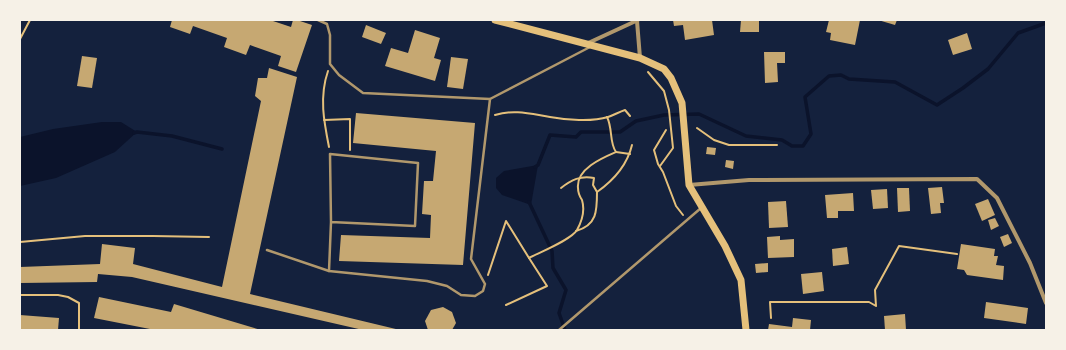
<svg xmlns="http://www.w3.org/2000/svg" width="1066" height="350" font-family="'PT Sans',sans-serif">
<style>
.water{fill:#0b132b}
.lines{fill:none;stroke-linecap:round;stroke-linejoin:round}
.stream{stroke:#0b132b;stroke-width:3.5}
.building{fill:#c6a872}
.path{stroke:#e5c07b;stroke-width:2}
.service{stroke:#b1986c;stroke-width:2.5}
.minor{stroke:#b1986c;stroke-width:4}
.secondary{stroke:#e5c07b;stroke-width:7}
</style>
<rect width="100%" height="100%" fill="#14213d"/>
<g class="water">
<path d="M102 122H121L137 132 115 152 56 178 20 186V137L53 129Z"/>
<path d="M538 165 531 205 502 195 496 188V178L504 171Z"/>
</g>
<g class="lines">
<g class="stream">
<path d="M134 133 137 132 172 136 222 149"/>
<path d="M535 167 538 165 550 135 576 137 581 132H620L636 121 664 115 699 114 746 136 782 140 792 146H803L811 134 805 97 829 76 841 75 849 79 895 82 937 105 963 88 988 69 1018 33 1046 23"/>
<path d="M529 202 552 251 553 268 566 290 559 313 565 330"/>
</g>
</g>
<g class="building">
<path d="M172 20H270L291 27 293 20H297L312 25 296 72 278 66 281 56 250 45 246 55 224 47 227 38 193 26 190 34 170 27Z"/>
<path d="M673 20H712L714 35 685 40 683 25 674 26Z"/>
<path d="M741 20H759V32H740Z"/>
<path d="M829 20H860L855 45 830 40 831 33 826 32Z"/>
<path d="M878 20H897L895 25Z"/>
<path d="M366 25 386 33 381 44 362 37Z"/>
<path d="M415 30 440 38 434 58 441 60 435 81 385 66 391 48 408 53Z"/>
<path d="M967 33 972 49 953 55 948 40Z"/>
<path d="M764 52H785V63H777L778 82 765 83Z"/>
<path d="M82 56 97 58 92 88 77 86Z"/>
<path d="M451 57 468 59 463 89 447 87Z"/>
<path d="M269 68 297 77 250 294 400 330H363L132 277 98 274 97 282 20 283V267L100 264 102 244 135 248 133 264 222 287 261 101 255 96 258 78H267Z"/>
<path d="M356 113 475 123 463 265 339 261 341 235 430 238 431 215 422 214 424 181H433L436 151 353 143Z"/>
<path d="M707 147 716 148 715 155 706 154Z"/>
<path d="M726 160 734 161 733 169 725 167Z"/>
<path d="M942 187 944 203H940L941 213 931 214 928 188Z"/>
<path d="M897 188H909L910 211 898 212Z"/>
<path d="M887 189 888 208 873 209 871 190Z"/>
<path d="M853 193 854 211H838V218H827L825 195Z"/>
<path d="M988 199 995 215 982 221 975 204Z"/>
<path d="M786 201 788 227 769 228 768 202Z"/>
<path d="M995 218 999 226 991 230 988 220Z"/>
<path d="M1008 234 1012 243 1004 247 1000 237Z"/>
<path d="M780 236V240L794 239V257L768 258 767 237Z"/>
<path d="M961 244 995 249 994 256H998L996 265 1004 266 1003 280 967 275 964 270 957 269Z"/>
<path d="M847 247 849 264 833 266 832 249Z"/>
<path d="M768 263V272L756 273 755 264Z"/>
<path d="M822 272 824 291 803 294 801 274Z"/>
<path d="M99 297 171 312 174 304 261 330H155L94 318Z"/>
<path d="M986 302 1028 308 1026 324 984 318Z"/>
<path d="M443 307 452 312 456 323 452 330H428L425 321 431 310Z"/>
<path d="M905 314 906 330H885L884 316Z"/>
<path d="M20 315 59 318 58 330H20Z"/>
<path d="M793 318 811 320 810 330H768L769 324 792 327Z"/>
</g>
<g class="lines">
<g class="path">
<path d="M20 39 30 20"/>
<path d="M328 71C319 97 324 122 329 147"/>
<path d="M648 72 664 91 669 110 673 148 660 166"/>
<path d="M495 115C514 109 531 114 550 117 566 120 592 122 608 117 614 115 619 112 625 110L630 116"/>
<path d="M324 120 350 119V150"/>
<path d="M697 128 714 140 729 145H777"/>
<path d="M666 130 654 150 658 164 663 172 676 206 683 215"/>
<path d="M616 152 630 154"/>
<path d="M561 188C571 180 581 175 594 178L593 185 597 192"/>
<path d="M576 231C597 225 597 211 597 192 614 180 627 166 632 145"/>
<path d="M20 242 85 236H153L209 237"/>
<path d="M488 275 506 221 529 258C540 252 571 240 577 230 582 221 585 210 582 200 580 197 578 192 578 188 576 169 602 158 616 152 609 142 613 129 607 117"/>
<path d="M20 295H58L68 297 79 303V330"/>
<path d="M506 305 547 286 529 258"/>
<path d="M771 318 770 302H869L876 306 875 290 899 246 957 254"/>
</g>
<g class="service">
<path d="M318 20 327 24 330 35V64L339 75 363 93 490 99 590 47"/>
<path d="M267 250 329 271 427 281 447 286 461 295 475 296 483 291 485 284 471 259 490 99"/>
<path d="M329 271 331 222 415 226 418 163 330 154 331 222"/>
<path d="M559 330 701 208"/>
</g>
<g class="minor">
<path d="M637 21 640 58"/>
<path d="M586 44 638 20"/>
<path d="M689 185 749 180 977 179 997 198 1030 263 1046 303"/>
</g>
<path class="secondary" d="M495 20 640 58 664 69 671 78 682 103 689 185 725 246 741 280 746 330"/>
</g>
<rect width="1066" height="350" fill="none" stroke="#f6f1e7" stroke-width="42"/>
</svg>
